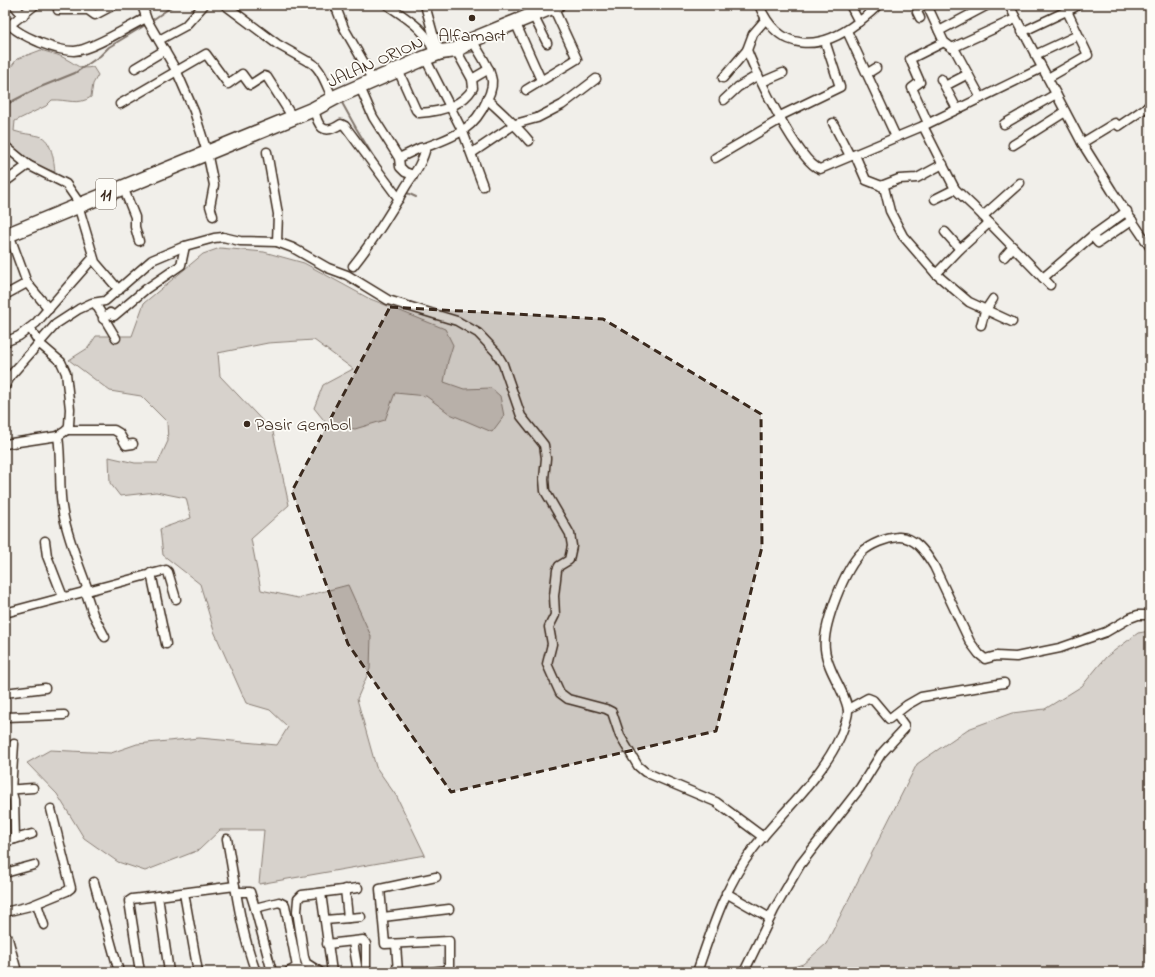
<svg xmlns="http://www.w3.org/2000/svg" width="1155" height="977" font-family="'Indie Flower',sans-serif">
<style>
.green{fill:#d7d2cc;stroke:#897e75}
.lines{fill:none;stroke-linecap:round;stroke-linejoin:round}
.stream{stroke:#80746b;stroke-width:2}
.street-casing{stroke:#3b2a1e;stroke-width:11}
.highway-casing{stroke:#3b2a1e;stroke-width:17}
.street{stroke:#fdfcf7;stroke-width:8}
.highway{stroke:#fdfcf7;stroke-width:14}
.marked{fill:#3b2a1e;fill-opacity:0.2;stroke:#3b2a1e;stroke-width:3;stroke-dasharray:8 5;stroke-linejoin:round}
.poi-dot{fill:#3b2a1e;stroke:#fdfcf7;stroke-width:1.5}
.labels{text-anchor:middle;stroke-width:3.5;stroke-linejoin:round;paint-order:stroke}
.shield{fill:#fdfcf7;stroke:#75695f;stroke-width:1}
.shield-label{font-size:17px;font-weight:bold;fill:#3b2a1e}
.poi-label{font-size:18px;fill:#3b2a1e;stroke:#fdfcf7}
.street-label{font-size:18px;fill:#3b2a1e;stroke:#fdfcf7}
</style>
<rect width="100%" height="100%" fill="#f1efea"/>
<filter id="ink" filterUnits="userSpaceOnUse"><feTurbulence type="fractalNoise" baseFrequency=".025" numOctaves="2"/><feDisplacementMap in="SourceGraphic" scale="8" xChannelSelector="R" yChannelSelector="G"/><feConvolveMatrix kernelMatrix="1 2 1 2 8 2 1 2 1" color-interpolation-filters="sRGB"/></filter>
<g filter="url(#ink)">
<g class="green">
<path d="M41 50C49 53 58 54 66 59 78 65 78 70 93 67L98 75 93 84 91 97C78 106 67 99 52 100L46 106 15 121 14 131C23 134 30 134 39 136 52 139 54 162 55 172L38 166 5 141V75L17 59Z"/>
<path d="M220 248 264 252 304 263 368 298 445 329 453 345 448 361 444 382 464 389 491 388 500 396 504 416 492 432 450 414 426 396 395 393 385 420 355 429 327 424 314 408 323 385 353 369 314 340 268 343 218 353 220 376 273 432 289 505 251 539 261 590 298 598 348 585 371 636 370 669 357 699 376 767 397 797 425 855 259 884 264 830H220L199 850 145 871 118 862 84 838 57 794 27 763 50 750 111 753 137 744 199 738 277 745 288 727 270 710 246 703 214 631 200 584 163 555 160 529 191 518 186 498 156 492 120 496 110 483 109 457 135 463H158L168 441 167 422 141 396 110 391 69 360 88 348 96 336H132L144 303 203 254Z"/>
<path d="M1150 631V972H778L803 964 826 944 917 764 968 729 1012 713 1045 709 1082 686 1106 657 1138 633Z"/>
</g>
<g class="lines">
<g class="stream">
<path d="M235 5 244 15"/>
<path d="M406 13 415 20"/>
<path d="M151 21 174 5"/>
<path d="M463 54 475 51"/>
<path d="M441 58 442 60 450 58"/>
<path d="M341 101 356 128 381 169"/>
<path d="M5 105 38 88 75 73 100 56 109 47 147 24"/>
<path d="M410 185 416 181 418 175"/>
<path d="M405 192 416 197"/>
</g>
<g class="street-casing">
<g id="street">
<path d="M14 5 23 16"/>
<path d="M35 5 11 24 12 27C21 35 30 38 41 43 51 47 63 51 74 51 90 51 130 26 146 18"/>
<path d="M142 5 147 20 177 72 194 111 207 152 214 185 210 206 213 216"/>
<path d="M225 5 277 44 307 61C320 63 327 88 333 99"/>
<path d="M335 5 344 28 367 68 372 82"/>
<path d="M387 5C405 17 431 32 434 55"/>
<path d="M425 5 435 41 441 52"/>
<path d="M759 5C779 53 820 51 857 23 865 17 872 12 878 5"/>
<path d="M850 5 859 22"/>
<path d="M927 5 944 42 952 48 1015 19"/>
<path d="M1009 5 1082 143 1112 191 1150 247"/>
<path d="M58 10H88L95 15 114 5"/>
<path d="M533 15 547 43"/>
<path d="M920 18 917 12 922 5"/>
<path d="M765 20 753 34 747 50C755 72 799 163 820 169L923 126 1042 68"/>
<path d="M515 22 541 80"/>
<path d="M847 31 896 137"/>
<path d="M939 31 988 5"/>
<path d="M1022 32 1075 7 1074 5"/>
<path d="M159 40 185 26 204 5"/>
<path d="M954 48 981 98"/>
<path d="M1035 55 1076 36"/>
<path d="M425 58 463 132 483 186"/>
<path d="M135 68 165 50"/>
<path d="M398 70 416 110 419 113C439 112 462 106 473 88L472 79 456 50"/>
<path d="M868 73 876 68"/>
<path d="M723 78 747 50"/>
<path d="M1048 78 1088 55 1067 11"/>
<path d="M472 79 489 69"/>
<path d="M941 79 957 109"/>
<path d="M762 82 783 73"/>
<path d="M945 86 968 74"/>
<path d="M360 87 373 117 399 158 400 167 405 172 413 175"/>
<path d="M526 90 577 59 553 7"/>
<path d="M487 99C502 113 516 125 529 141"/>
<path d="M724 100 738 87 758 75"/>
<path d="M120 104 206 54 228 84 242 74 250 85 264 76 267 77 293 118"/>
<path d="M314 109C318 127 323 136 341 124L345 126 399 199"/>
<path d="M780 116 840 87 825 41"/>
<path d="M833 123 850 156"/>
<path d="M928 123 912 88 920 82 910 59 944 42"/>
<path d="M1004 124 1056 94"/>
<path d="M923 126 955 189 974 207 1050 285"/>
<path d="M1082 143 1115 123 1119 126 1150 105"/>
<path d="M1013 145 1065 112"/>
<path d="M5 146 28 165 66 184 80 204"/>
<path d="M267 152 278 214 277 242"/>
<path d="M472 153 515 124 537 118 562 105 596 79"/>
<path d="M855 155 866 180 884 187 890 211 903 236 936 274 969 302 1012 322"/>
<path d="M399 158 420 148 426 147C455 136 474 130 487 100 491 92 494 84 491 76 488 64 478 51 472 40"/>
<path d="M715 158 781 119"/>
<path d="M5 182 28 165"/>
<path d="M881 186 899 179 917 178 943 164"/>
<path d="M123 187 135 217V227L139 241"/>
<path d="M935 199 955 189"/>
<path d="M78 205 95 262 119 290"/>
<path d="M983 216 1020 183"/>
<path d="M945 232 960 249"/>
<path d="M9 234 27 283 49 309"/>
<path d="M1092 236 1127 211"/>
<path d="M1004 257 1013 247"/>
<path d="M353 266C373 241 390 214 406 186 414 174 423 162 426 147"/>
<path d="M936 274 960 249 989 223"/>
<path d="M1043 278 1092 236 1098 243 1132 220"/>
<path d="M5 295 27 283"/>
<path d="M95 303 116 338"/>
<path d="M103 319 110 313 114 316 146 289 181 265 185 246"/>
<path d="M981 325 985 311 993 299"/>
<path d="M5 342 19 336 36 323 93 258"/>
<path d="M5 386 11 375 56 324 79 309 92 303 105 301 152 260 185 246 214 238 223 237 240 241 277 242 293 248 328 268 347 275 388 300 457 321 478 333 496 352 503 364 521 416 544 445 546 458 544 479 545 491 570 534 572 546 569 560 559 566 557 570 554 596 555 615 549 627 552 644 547 664 560 693 568 699 606 709 612 712 620 736 638 766 645 772 716 802 763 837"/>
<path d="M67 430H114L119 433 126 445 133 444"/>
<path d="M58 436C62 462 58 488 63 513 68 539 79 565 88 590"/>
<path d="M5 444 58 436 67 430 69 425 70 409 66 373 61 362 40 344 30 328"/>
<path d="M45 541 47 556 63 597"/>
<path d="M151 573 166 644"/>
<path d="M85 590 93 614 105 637"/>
<path d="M5 613 166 570 168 572 176 599"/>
<path d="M5 693 45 688"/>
<path d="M848 709 868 698 873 700 889 719 907 705 921 697 1004 683"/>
<path d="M5 717 64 715"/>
<path d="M14 744 11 790 14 800 15 839"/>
<path d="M5 790 33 788"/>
<path d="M227 839C235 883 240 930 256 972"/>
<path d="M5 842 32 834"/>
<path d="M5 873 34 865"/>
<path d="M94 882 119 972"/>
<path d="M345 889 348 918"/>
<path d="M237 892H250L255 908"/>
<path d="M184 893 198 972"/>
<path d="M321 893 332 972"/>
<path d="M726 893 770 918"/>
<path d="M37 904 44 925"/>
<path d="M5 912 30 906 67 891 71 888 51 809"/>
<path d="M383 917 449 909"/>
<path d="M325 920 361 917"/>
<path d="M353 942 358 972"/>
<path d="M327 944 363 940 366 944V972"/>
<path d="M396 945 398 972"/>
<path d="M140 972 129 901 132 899 158 896"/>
<path d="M169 972 158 896 235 886"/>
<path d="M272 972 255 908 279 902 285 905 297 967 305 972"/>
<path d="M288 972 297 967"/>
<path d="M320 972 306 963 304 957 297 911 298 899 302 895 358 888"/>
<path d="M429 972 449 970V941L385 944 380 889 436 877"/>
<path d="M697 972C712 929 725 886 753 849 782 812 820 780 840 737 843 729 848 719 848 711 847 694 827 671 825 649 822 626 845 568 862 552 871 544 886 538 898 537 915 536 926 553 934 566L970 642 979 654 985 659 996 656 1016 657 1060 648 1106 632 1130 618 1138 615H1150"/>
<path d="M744 972 774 910 800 865 860 788 881 754 904 729V725L896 714"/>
</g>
</g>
<g class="highway-casing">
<g id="highway">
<path d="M5 236 314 109 338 96 425 58 441 52 456 50 472 40 557 5"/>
<path d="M5 939 14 972"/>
</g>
</g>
<use href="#street" class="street"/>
<use href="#highway" class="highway"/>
</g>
</g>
<path class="marked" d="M390 307 603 319 761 414 762 547 716 731 451 792 348 644 292 491Z"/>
<g class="poi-dot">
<circle cx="472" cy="18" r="4"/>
<circle cx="247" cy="424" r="4"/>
</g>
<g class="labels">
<rect class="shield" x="96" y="179" width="20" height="30" rx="3"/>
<g class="shield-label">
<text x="106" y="200">11</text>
</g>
<g class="poi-label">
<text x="472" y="41">Alfamart</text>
<text x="255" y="430" text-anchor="start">Pasir Gembol</text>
</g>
<g class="street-label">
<text transform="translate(375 61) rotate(-24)" y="6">JALAN ORION</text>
</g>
</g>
<rect width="1155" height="977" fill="none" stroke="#fdfcf7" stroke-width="20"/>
<rect x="10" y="10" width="1135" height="957" fill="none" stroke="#3b2a1e" stroke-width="1.5" filter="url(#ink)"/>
</svg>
